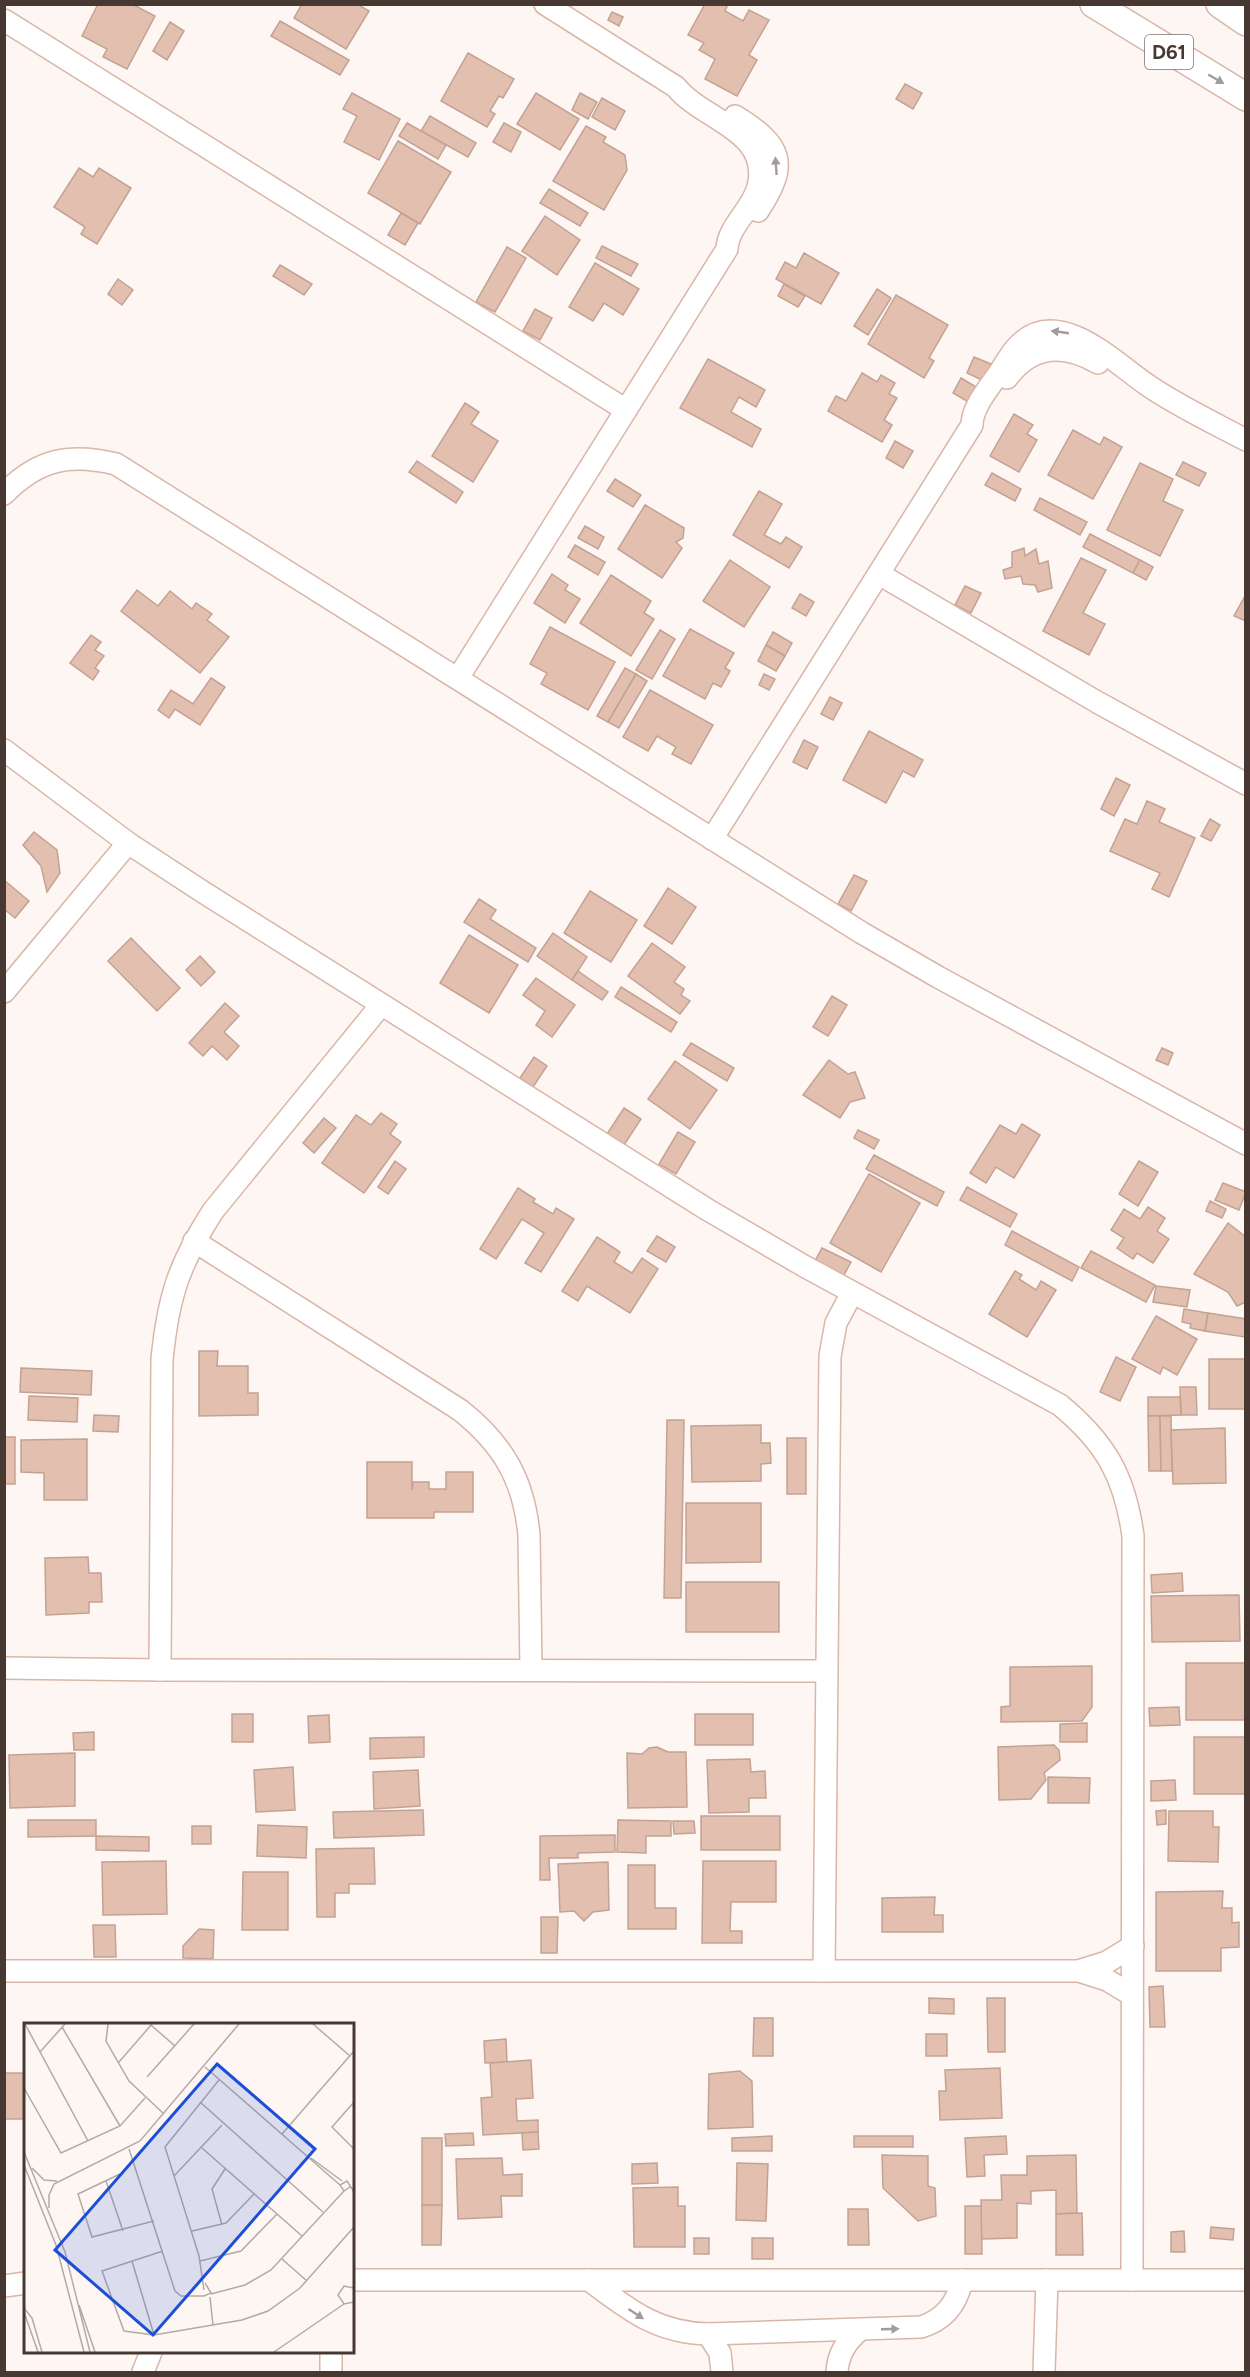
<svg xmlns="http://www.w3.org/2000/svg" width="1250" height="2377" font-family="Figtree,sans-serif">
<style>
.building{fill:#e3bfb0;stroke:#c4a293;stroke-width:1.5}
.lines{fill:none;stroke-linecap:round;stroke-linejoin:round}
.minor-casing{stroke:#dab6a7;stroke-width:24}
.major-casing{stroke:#dab6a7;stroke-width:30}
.minor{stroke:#fff;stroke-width:21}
.major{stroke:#fff;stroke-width:27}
.oneway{fill:#a39c98}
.labels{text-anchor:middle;stroke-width:4.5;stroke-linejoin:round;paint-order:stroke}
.shield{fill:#fff;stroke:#7e7470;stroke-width:1.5}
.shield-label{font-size:20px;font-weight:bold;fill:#473832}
.inset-road{fill:none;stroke:#b4aaa5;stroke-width:1.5}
.view{fill:#1d4ed8;fill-opacity:0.15;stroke:#1d4ed8;stroke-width:3}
.inset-edge{fill:none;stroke:#473832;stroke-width:3}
</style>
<rect width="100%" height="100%" fill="#fdf6f2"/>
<g class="building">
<path d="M98 4H132L155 16 127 69 103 57 107 49 82 36Z"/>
<path d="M302 4H357L369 11 346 49 294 18Z"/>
<path d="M705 4H728L725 11 743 21 749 10 769 20 749 55 757 60 737 96 705 79 715 59 699 50 704 43 688 35Z"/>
<path d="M612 12 623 17 619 26 608 20Z"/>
<path d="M280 21 349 60 340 75 271 36Z"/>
<path d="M170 22 184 31 167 60 153 51Z"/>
<path d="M468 53 514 79 503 98 499 96 490 111 495 114 487 127 441 101Z"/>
<path d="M905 84 922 93 913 109 896 99Z"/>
<path d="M352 93 400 119 379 160 344 142 357 116 343 109Z"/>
<path d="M536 93 579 119 560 150 517 124Z"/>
<path d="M580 93 597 102 588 119 572 110Z"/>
<path d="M602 98 625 111 615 130 592 117Z"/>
<path d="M430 116 476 143 468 157 421 131Z"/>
<path d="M407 123 446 145 438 159 399 136Z"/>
<path d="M504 123 521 132 511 152 493 142Z"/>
<path d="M586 126 606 137 603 142 625 155 627 170 604 210 553 181Z"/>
<path d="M398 141 451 172 420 224 368 193Z"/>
<path d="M79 168 93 177 99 168 131 188 97 244 81 234 85 227 54 207Z"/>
<path d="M549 189 588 213 580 226 540 203Z"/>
<path d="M401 213 418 223 405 245 388 235Z"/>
<path d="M545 216 580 240 557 275 522 251Z"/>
<path d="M602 246 638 264 631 276 596 258Z"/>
<path d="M507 247 526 258 495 312 476 302Z"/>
<path d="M804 253 839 273 821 304 776 279 785 262 796 268Z"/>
<path d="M595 263 639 289 623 315 604 303 593 321 569 307Z"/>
<path d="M280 265 312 284 304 295 273 276Z"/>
<path d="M118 279 133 290 122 305 108 294Z"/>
<path d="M784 284 805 296 798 307 778 296Z"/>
<path d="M877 289 891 298 868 335 854 326Z"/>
<path d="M896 295 948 325 929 358 934 361 924 378 868 344Z"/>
<path d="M535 309 552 318 540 340 523 331Z"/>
<path d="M974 357 991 364 984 381 967 373Z"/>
<path d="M708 359 765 390 756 407 739 397 731 412 761 429 752 447 680 408Z"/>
<path d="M862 373 877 382 881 375 895 383 889 394 897 398 884 420 892 425 882 442 828 411 836 396 846 401Z"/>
<path d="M961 378 978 388 970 403 953 393Z"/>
<path d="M465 403 479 412 471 424 498 441 473 482 432 456Z"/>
<path d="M1014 414 1033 425 1027 434 1037 440 1019 472 990 456Z"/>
<path d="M1073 430 1100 445 1104 437 1122 447 1093 499 1048 475Z"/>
<path d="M895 441 913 451 903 468 886 458Z"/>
<path d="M417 461 463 492 456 503 409 472Z"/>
<path d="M1183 462 1206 473 1199 486 1176 475Z"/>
<path d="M1140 463 1173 479 1163 501 1183 510 1160 556 1107 530Z"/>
<path d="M992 473 1021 489 1015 501 985 485Z"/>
<path d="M615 479 641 495 633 507 607 491Z"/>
<path d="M759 491 782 504 764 535 781 544 786 537 802 547 789 568 733 535Z"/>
<path d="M1040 498 1087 522 1080 535 1034 510Z"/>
<path d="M645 505 684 528 683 538 676 542 682 548 662 578 618 549Z"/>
<path d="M585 526 604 537 598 549 578 538Z"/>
<path d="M1090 534 1140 560 1133 573 1083 547Z"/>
<path d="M575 545 605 562 598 575 568 557Z"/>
<path d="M1024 548 1025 556 1036 549 1039 564 1048 561 1052 588 1038 592 1035 585 1023 584 1021 576 1005 579 1003 570 1012 567V552Z"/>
<path d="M1081 558 1106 570 1083 613 1105 624 1089 655 1043 631Z"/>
<path d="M730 560 770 587 744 627 703 601Z"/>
<path d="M1140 560 1153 567 1146 580 1133 573Z"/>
<path d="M552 574 568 585 565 590 580 599 565 623 534 603Z"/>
<path d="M611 575 651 601 644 613 654 619 631 656 580 623Z"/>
<path d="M965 586 981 593 971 613 955 605Z"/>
<path d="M137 590 158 606 170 591 192 609 196 603 212 614 207 620 229 637 200 673 121 611Z"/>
<path d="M800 594 814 602 806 616 792 608Z"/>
<path d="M1246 594V621L1234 616Z"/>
<path d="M550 627 615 662 588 710 541 684 547 673 530 664Z"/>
<path d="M690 629 734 653 725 668 730 671 721 687 713 683 705 699 663 676Z"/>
<path d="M660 630 675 639 652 679 636 670Z"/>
<path d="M773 632 792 643 785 656 766 645Z"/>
<path d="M91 635 101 642 95 650 104 656 95 668 99 671 93 680 70 663Z"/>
<path d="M766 645 785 656 776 671 758 661Z"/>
<path d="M625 668 636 674 608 722 597 716Z"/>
<path d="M636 674 647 681 619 728 608 722Z"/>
<path d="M764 674 775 679 769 690 759 685Z"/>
<path d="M211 678 225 687 200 725 175 709 169 718 158 710 171 690 193 704Z"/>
<path d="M650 690 713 725 691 764 672 754 676 747 657 736 648 751 623 737Z"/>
<path d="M830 697 842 703 833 720 821 714Z"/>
<path d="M869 731 923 760 914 777 903 771 886 803 843 780Z"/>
<path d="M804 740 818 747 807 769 793 762Z"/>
<path d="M1116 778 1130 785 1114 816 1101 809Z"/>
<path d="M1147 801 1165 809 1159 822 1195 838 1169 897 1152 889 1160 873 1110 851 1125 819 1137 824Z"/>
<path d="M1210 819 1220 825 1211 841 1201 836Z"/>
<path d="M34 832 57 850 60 873 47 892 41 866 23 845Z"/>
<path d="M854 875 867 881 851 911 838 904Z"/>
<path d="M4 880 29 901 15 918 4 909Z"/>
<path d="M668 888 696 907 672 944 644 926Z"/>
<path d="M590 891 637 920 611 962 564 933Z"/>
<path d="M479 899 496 910 490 919 536 948 528 962 464 922Z"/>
<path d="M553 933 587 957 572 980 537 956Z"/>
<path d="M469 935 518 965 489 1013 440 983Z"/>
<path d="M131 938 180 988 157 1011 108 961Z"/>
<path d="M652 943 685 967 674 982 684 989 681 995 690 1001 680 1014 628 976Z"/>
<path d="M200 956 215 972 201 986 186 970Z"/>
<path d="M578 971 608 992 602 1000 572 980Z"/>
<path d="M536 978 575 1005 552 1037 536 1025 545 1011 523 995Z"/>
<path d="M621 987 677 1022 671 1032 615 997Z"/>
<path d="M832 996 847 1005 828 1036 813 1027Z"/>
<path d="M225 1003 239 1016 224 1032 239 1046 227 1060 212 1046 203 1056 189 1043Z"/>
<path d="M691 1043 734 1068 727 1081 683 1055Z"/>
<path d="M1162 1048 1173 1053 1168 1065 1156 1060Z"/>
<path d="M534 1057 547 1066 533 1087 520 1078Z"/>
<path d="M829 1060 848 1074 855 1072 865 1098 850 1102 840 1118 803 1095Z"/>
<path d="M675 1061 717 1090 690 1129 648 1099Z"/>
<path d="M624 1108 641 1119 624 1145 607 1134Z"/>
<path d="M381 1113 397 1124 390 1134 401 1142 364 1193 322 1163 356 1115 371 1125Z"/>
<path d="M324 1118 336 1128 314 1153 303 1143Z"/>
<path d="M1022 1124 1040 1135 1014 1178 996 1167 986 1183 970 1173 1000 1125 1016 1134Z"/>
<path d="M858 1130 879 1140 874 1149 854 1138Z"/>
<path d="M678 1132 695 1142 676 1174 659 1164Z"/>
<path d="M874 1155 944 1192 937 1206 866 1169Z"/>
<path d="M395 1161 406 1169 388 1194 378 1187Z"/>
<path d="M1139 1161 1158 1172 1138 1206 1119 1194Z"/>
<path d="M869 1174 920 1203 881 1272 830 1243Z"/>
<path d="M1223 1183 1246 1192 1239 1210 1215 1200Z"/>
<path d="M967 1187 1017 1214 1010 1227 960 1200Z"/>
<path d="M518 1188 535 1199 533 1202 553 1214 556 1208 574 1219 541 1272 525 1263 544 1233 522 1219 496 1259 480 1249Z"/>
<path d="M1210 1201 1226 1209 1222 1218 1206 1211Z"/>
<path d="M1148 1207 1165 1218 1157 1231 1169 1239 1153 1263 1137 1253 1133 1259 1117 1248 1124 1238 1111 1230 1124 1209 1140 1219Z"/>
<path d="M1228 1223 1246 1237V1302L1237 1306 1228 1292 1194 1274Z"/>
<path d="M1012 1231 1079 1267 1072 1281 1005 1245Z"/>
<path d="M657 1236 675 1247 666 1262 647 1251Z"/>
<path d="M597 1237 620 1252 614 1262 632 1273 642 1258 658 1269 630 1313 587 1286 578 1301 562 1291Z"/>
<path d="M822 1248 851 1262 844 1275 815 1261Z"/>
<path d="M1091 1251 1155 1285 1146 1302 1081 1268Z"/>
<path d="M1015 1271 1022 1275 1019 1279 1036 1290 1041 1281 1056 1290 1027 1337 989 1314Z"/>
<path d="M1156 1286 1190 1290 1187 1307 1153 1302Z"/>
<path d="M1184 1309 1208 1313 1205 1331 1190 1328 1191 1324 1182 1322Z"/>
<path d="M1208 1313 1246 1319 1245 1337 1205 1331Z"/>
<path d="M1156 1316 1197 1339 1177 1375 1163 1367 1160 1374 1132 1359Z"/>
<path d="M199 1351H218L217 1366H248V1393H258V1415L199 1416Z"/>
<path d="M1116 1357 1136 1367 1120 1401 1100 1392Z"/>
<rect x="1209" y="1359" width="37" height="50"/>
<path d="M21 1368 92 1371 91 1395 20 1392Z"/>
<path d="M1180 1387H1196L1197 1415H1181Z"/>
<path d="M29 1396 78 1398 77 1422 28 1420Z"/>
<path d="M1148 1397H1180L1181 1415 1148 1416Z"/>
<path d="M94 1415 119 1416 118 1432 93 1431Z"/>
<path d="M1148 1416H1160L1161 1471H1149Z"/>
<path d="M1160 1416H1171L1172 1471H1161Z"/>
<path d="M667 1420H684L681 1598H664Z"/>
<path d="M761 1425V1443H770L771 1463 761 1464V1481L692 1482 691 1426Z"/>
<path d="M1225 1428 1226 1483 1173 1484 1171 1430Z"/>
<rect x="4" y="1437" width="11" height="47"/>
<rect x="787" y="1438" width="19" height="56"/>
<path d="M87 1439V1500H44V1473L21 1472V1440Z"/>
<path d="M367 1462H412V1490L413 1482H429V1489H446V1472H473V1512H434V1518H367Z"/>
<path d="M686 1503H761V1562L686 1563Z"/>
<path d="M88 1557 89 1573H101L102 1602H89V1613L46 1615 45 1558Z"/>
<path d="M1182 1573 1183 1591 1152 1593 1151 1575Z"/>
<rect x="686" y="1582" width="93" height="50"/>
<path d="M1239 1595 1240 1641 1152 1642 1151 1596Z"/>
<rect x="1186" y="1663" width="60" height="57"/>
<path d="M1092 1666V1707L1082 1721 1001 1722V1707L1010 1706V1667Z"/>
<path d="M1179 1707 1180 1725 1150 1726 1149 1708Z"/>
<rect x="232" y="1714" width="21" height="28"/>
<rect x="695" y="1714" width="58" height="31"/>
<path d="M329 1715 330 1742 309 1743 308 1716Z"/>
<path d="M1087 1723V1742H1060V1724Z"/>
<path d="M94 1732V1750H74L73 1733Z"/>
<path d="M424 1737V1757L370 1759V1738Z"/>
<rect x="1194" y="1737" width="52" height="57"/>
<path d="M1054 1745 1059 1750 1060 1760 1044 1773 1046 1780 1031 1799 999 1800 998 1747Z"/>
<path d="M657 1747 668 1752H686L687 1807 628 1808 627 1753 642 1754 649 1748Z"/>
<path d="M75 1753V1806L10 1808 9 1755Z"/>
<path d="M750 1759 751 1772 765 1771 766 1798H749V1812L709 1813 707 1760Z"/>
<path d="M293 1767 295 1810 256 1812 254 1770Z"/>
<path d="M418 1770 420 1806 374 1809 373 1772Z"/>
<path d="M1048 1777 1090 1778 1089 1803H1048Z"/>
<path d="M1175 1780 1176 1800 1151 1801V1781Z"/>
<path d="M423 1810 424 1835 334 1838 333 1812Z"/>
<path d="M1166 1810V1824L1157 1825 1156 1811Z"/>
<path d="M1169 1811H1213V1827H1219L1218 1862 1168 1861Z"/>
<rect x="701" y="1816" width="79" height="34"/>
<path d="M28 1820H96V1836L28 1837Z"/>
<path d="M618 1820 671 1821V1836H646V1853L617 1852Z"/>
<path d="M673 1821H694L695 1833 674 1834Z"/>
<path d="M258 1825 307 1827 306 1858 257 1856Z"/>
<rect x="192" y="1826" width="19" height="18"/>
<path d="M615 1835V1852L578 1853V1858H549L550 1880H540V1836Z"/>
<path d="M96 1836 149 1837V1851L96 1850Z"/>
<path d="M374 1848 375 1884H349V1893H335V1917H317L316 1849Z"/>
<path d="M166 1861 167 1914 103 1915 102 1862Z"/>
<path d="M703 1861H776V1902H731L730 1931H742V1943H702Z"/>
<path d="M608 1862 609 1910 593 1912 584 1921 574 1911 560 1912 558 1864Z"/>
<path d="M628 1865H655V1908H676V1929H628Z"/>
<path d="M243 1872H288V1930H242Z"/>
<path d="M1223 1891 1222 1908H1232V1923L1239 1922V1947L1221 1948V1971H1156V1892Z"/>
<path d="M935 1897 934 1915H943V1932H882V1898Z"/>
<path d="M541 1917H558L557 1953H541Z"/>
<path d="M93 1925H115L116 1957H94Z"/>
<path d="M199 1929 214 1930 213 1959 183 1958V1946Z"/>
<path d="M1163 1986 1165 2027H1150L1149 1987Z"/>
<path d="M929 1998 954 1999V2014L929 2013Z"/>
<path d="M987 1998H1005V2052H988Z"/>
<path d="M754 2018H773V2056H753Z"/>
<rect x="926" y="2034" width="21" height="22"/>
<path d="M506 2039 507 2062 485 2063 484 2041Z"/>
<path d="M531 2060 533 2098 516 2099 517 2121 538 2120V2132L483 2135 481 2098 492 2097 490 2063Z"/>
<path d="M1000 2068 1002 2118 940 2120 939 2091H946L945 2070Z"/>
<path d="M740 2071 752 2081 753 2127 708 2129 709 2074Z"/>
<rect x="4" y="2073" width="22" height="46"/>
<path d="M538 2132 539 2149 523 2150 522 2133Z"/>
<path d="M473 2133 474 2145 446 2146 445 2134Z"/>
<path d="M772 2136V2151H732V2138Z"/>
<rect x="854" y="2136" width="59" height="11"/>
<path d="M1006 2136 1007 2154 984 2155 985 2176 967 2177 965 2138Z"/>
<rect x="422" y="2138" width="20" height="67"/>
<path d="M882 2155 928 2156V2186L935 2188 936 2216 918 2221 883 2188Z"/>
<path d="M1076 2155 1077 2213 1056 2214V2190L1031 2191V2204L1017 2203V2238L981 2239V2200H1002L1001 2175H1027V2156Z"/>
<path d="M502 2158 503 2175 522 2174V2196H501L502 2217 458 2219 456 2159Z"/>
<path d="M657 2163 658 2183 632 2184V2164Z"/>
<path d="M737 2163 768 2164 766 2221 736 2220Z"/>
<path d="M678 2187V2206H685V2247H634L633 2188Z"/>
<path d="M422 2205H442L441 2245H422Z"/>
<path d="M965 2206H981L982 2254H965Z"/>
<path d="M848 2209H868L869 2245H848Z"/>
<path d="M1082 2213 1083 2255H1056V2214Z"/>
<path d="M1211 2227 1234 2229 1233 2240 1210 2238Z"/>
<path d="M1184 2231 1185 2252H1171V2232Z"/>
<rect x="694" y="2238" width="15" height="16"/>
<rect x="752" y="2238" width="21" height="21"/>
</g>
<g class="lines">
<g class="minor-casing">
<g id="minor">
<path d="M4 20 626 410"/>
<path d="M735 116C782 145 790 163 758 211"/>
<path d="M1007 378C1031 345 1064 343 1098 363"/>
<path d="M4 494C38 459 69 453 116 464L862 933 938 977 1246 1144"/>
<path d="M879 574 1097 702 1246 784"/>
<path d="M458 678 727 249C728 226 752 210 758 187 772 131 702 120 676 87L545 4"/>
<path d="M4 750 128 843 203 892 708 1210 804 1266 1060 1405C1106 1443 1125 1477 1133 1536L1132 2280"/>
<path d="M712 839 972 425C972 406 991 386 1001 370 1007 361 1012 351 1020 344 1059 306 1114 362 1146 384 1174 404 1214 423 1246 440"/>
<path d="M4 992 128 843"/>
<path d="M194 1241 460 1410C503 1444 524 1480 529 1535L531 1670"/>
<path d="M4 1668 160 1670 827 1671"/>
<path d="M160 1670 162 1360C168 1297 179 1264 213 1211L381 1005"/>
<path d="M4 1971H1078L1107 1962 1133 1946"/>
<path d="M824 1971 830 1356 836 1323 852 1293"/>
<path d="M1079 1971 1107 1980 1132 1995"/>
<path d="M352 2280H1246"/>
<path d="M589 2280C628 2309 656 2333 708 2334L921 2327C944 2320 957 2304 962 2280"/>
<path d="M4 2286 26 2283"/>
<path d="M708 2334 720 2353 722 2372"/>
<path d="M331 2352V2372"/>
<path d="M143 2372 151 2352"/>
<path d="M837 2372C838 2354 846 2341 860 2330"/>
<path d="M1044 2372 1047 2280"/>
</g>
</g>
<g class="major-casing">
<g id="major">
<path d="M1094 4 1246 97"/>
<path d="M1220 4 1246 22"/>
</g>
</g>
<use href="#minor" class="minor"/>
<use href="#major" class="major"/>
</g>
<defs><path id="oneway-solid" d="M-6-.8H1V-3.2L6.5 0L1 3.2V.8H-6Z" transform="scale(1.5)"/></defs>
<g class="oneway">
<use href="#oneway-solid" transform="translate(1216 79) rotate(30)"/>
<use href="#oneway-solid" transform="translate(776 166) rotate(-94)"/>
<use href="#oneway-solid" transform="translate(1060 332) rotate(-172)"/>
<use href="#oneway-solid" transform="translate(636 2314) rotate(33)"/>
<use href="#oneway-solid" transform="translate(890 2329) rotate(-2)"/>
</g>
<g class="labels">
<rect class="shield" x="1145" y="35" width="48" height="34" rx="4.5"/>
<g class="shield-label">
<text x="1169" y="59">D61</text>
</g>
</g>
<g transform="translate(24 2023)">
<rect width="330" height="330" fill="#fdf6f2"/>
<path class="inset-road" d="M1 1 64 118M84 1 82 18 105 58 140 91M289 1 326 33M127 2 151 23M38 4 96 103M16 29 41 1M95 39 128 1M181 44 316 162M123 54 170 1M0 65 37 130 96 103 121 75M176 79 299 189M330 79 308 104 330 126M258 111 330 28M178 125 278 213M105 126 151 268 157 273H180M0 129 41 229 66 329M287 135 318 158M0 142 32 222 60 329M8 145 20 157 33 158M96 151 54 171 68 214 130 198M150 153 198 102M82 158 99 208M326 164 320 168 316 162 323 158 330 169M25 185V172L30 161 116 118 215 1M198 202 188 166 201 146M168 208 202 200 230 171M139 228 78 248 100 308 130 312 218 297 244 288 276 265 330 204M258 236 283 258M108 238 130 312M176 238 217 228 253 191M330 265 320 263 314 272 320 281 330 279M180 267 175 233 141 124 195 57M187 271 221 262 247 247 320 168M180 273 187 270 181 260M186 274 189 302M55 282 71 329M0 285 8 295 18 329M0 289 14 329M250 329 320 281"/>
<path class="view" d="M193 41 291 126 129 312 31 227Z"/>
<rect width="330" height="330" class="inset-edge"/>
</g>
<rect width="1250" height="2377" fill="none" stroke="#473832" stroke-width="12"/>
</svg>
